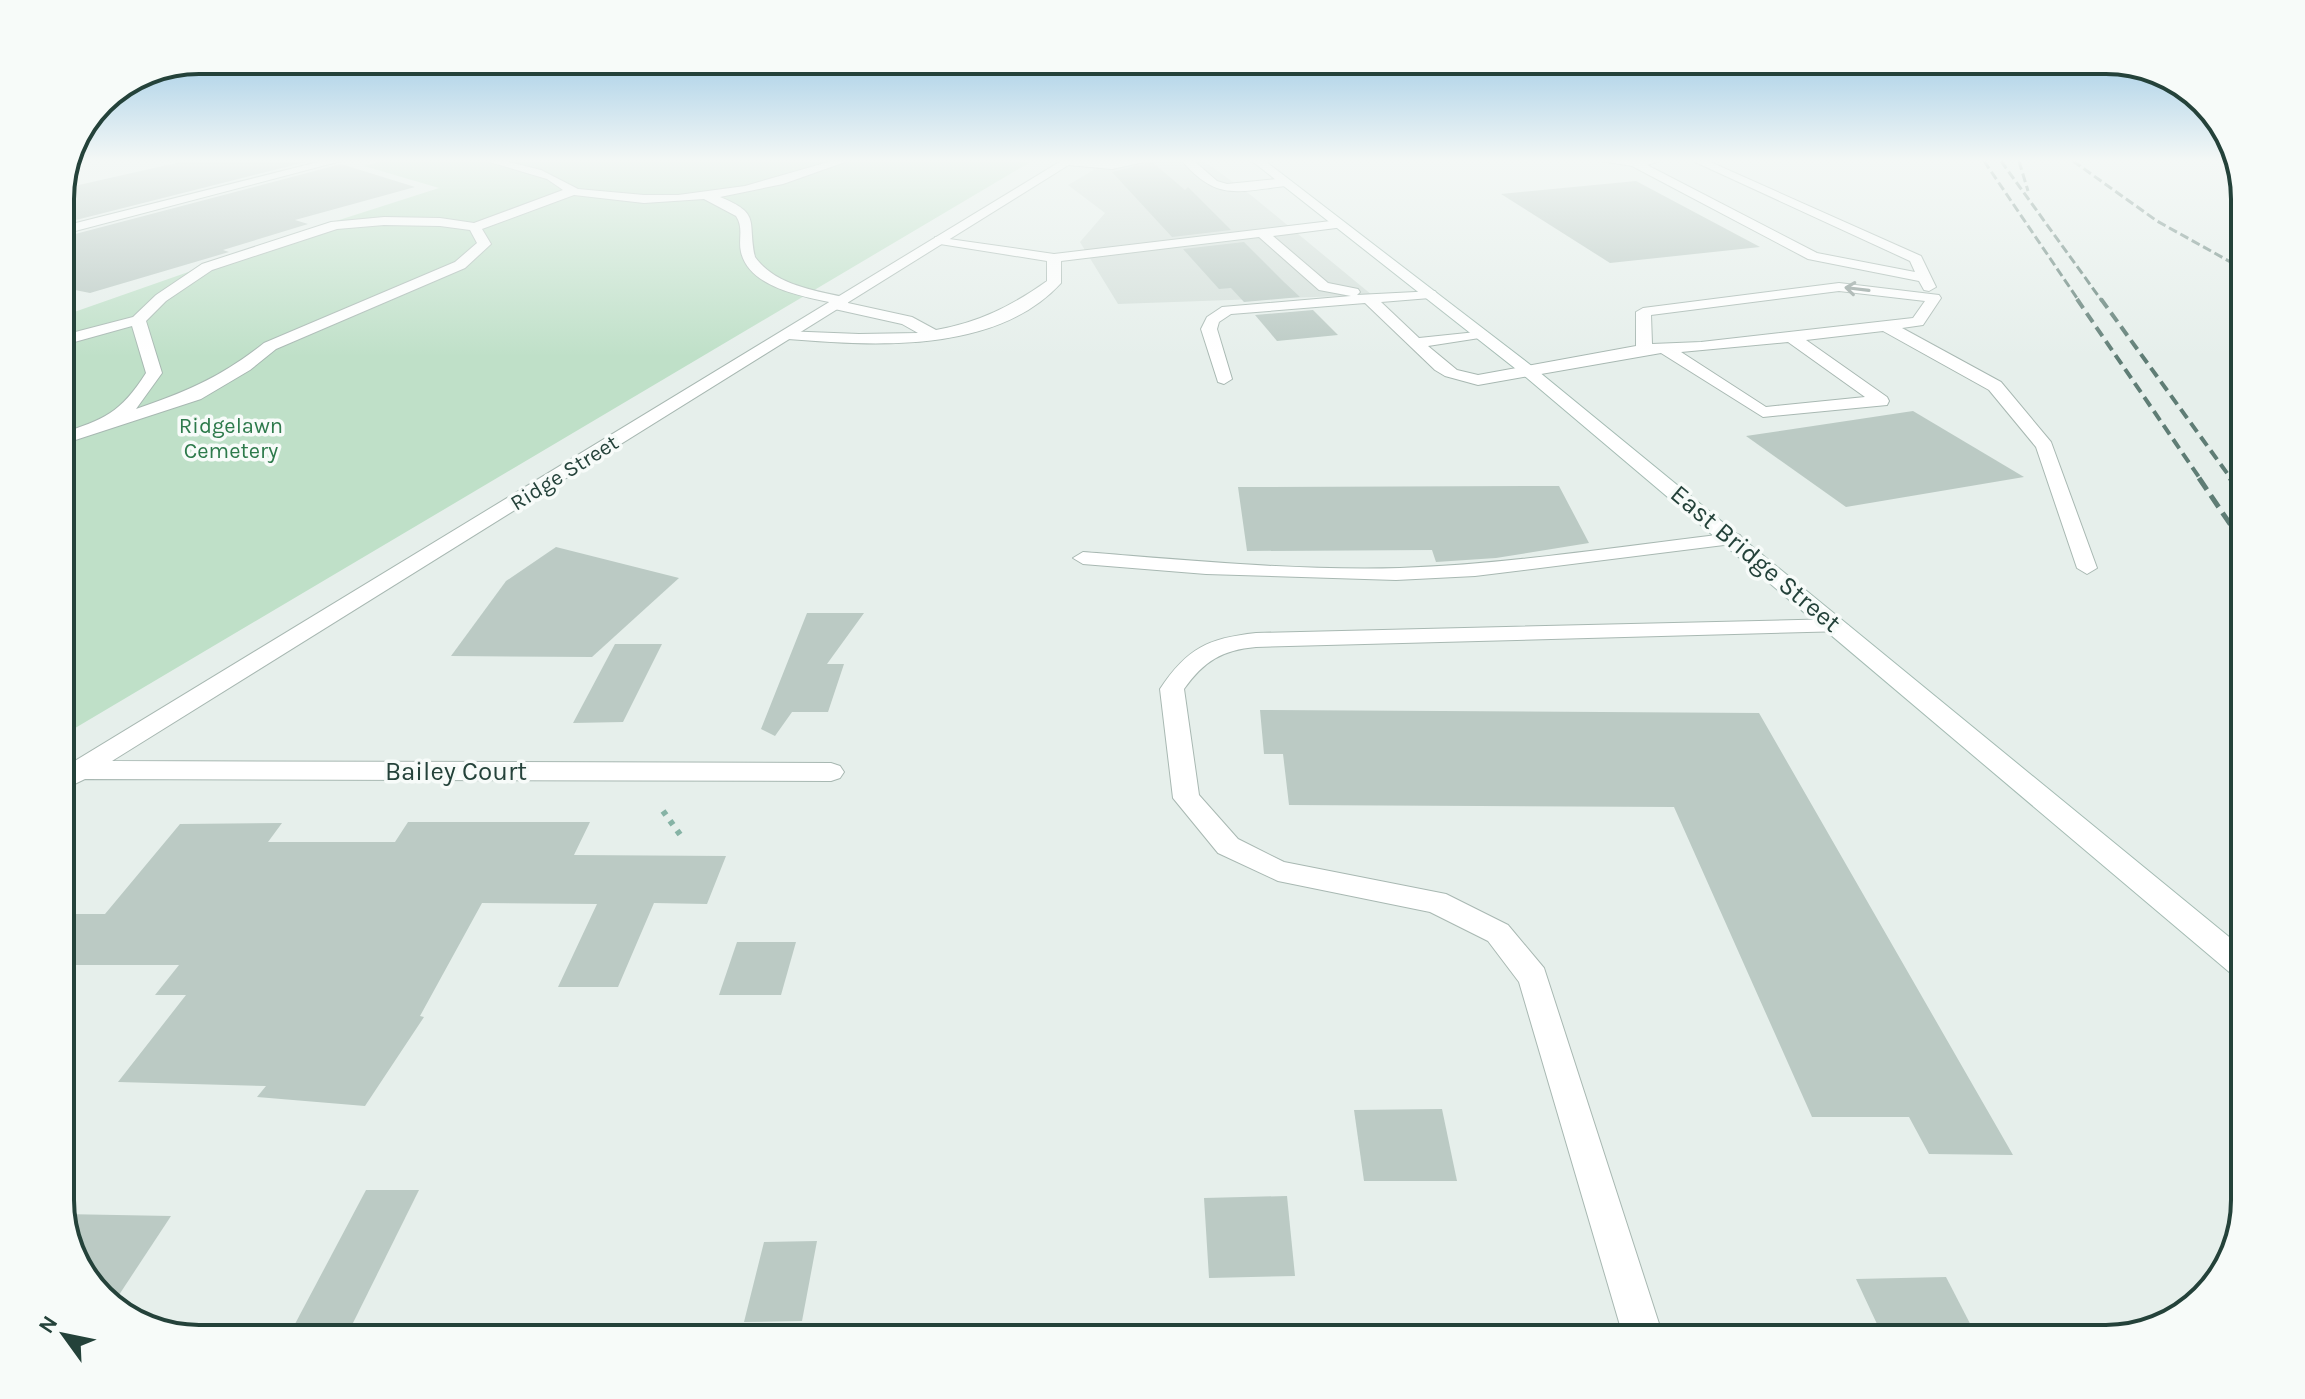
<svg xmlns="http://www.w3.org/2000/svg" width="2305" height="1399" font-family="Karla,sans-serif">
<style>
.built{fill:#d4dfda}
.green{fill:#bfe0c8}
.building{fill:#bbcac4}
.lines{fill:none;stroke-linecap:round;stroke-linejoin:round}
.service-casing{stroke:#a8b8b2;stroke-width:2}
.minor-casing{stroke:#a8b8b2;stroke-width:2}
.secondary-casing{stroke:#a4bbb3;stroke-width:2}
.path{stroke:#86b3a5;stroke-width:6;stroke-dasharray:5 7;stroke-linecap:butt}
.service{fill:#fff;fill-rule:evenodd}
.minor{fill:#fff;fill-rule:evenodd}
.secondary{fill:#fff;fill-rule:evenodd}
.rail-far2{stroke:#5f7d75;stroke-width:3;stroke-dasharray:9 4;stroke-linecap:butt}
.rail-far1{stroke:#5f7d75;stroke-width:4;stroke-dasharray:11 6;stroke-linecap:butt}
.rail{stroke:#5f7d75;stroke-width:5;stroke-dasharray:14 7;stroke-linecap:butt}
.oneway{stroke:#92a09c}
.labels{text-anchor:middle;stroke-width:7;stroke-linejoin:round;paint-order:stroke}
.far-park-label{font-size:22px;fill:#2d7a4b;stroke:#f7fbf9}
.far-street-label{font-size:22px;fill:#24423a;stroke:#f7fbf9}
.street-label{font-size:26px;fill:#24423a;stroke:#f7fbf9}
.rim{fill:none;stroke:#24423a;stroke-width:4}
</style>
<rect width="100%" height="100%" fill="#e6efeb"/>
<path class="built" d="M1109 161H1204L1252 196 1372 295 1118 304 1080 242 1105 213 1068 185Z"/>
<path class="green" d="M383 161H1032L60 737V317L308 230 439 188 364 166Z"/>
<g class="building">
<path d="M185 161H310L60 224 61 189Z"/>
<path d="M1152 162 1185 190 1188 187 1231 230 1172 237 1112 172Z"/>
<path d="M341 164 415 187 295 220 308 224 223 250 229 252 90 293 60 287V238Z"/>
<path d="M1636 181 1760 247 1610 263 1501 194Z"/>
<path d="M1244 242 1284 282 1300 297 1244 302 1231 288 1219 289 1183 249Z"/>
<path d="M1313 310 1338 335 1277 341 1255 315Z"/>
<path d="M1913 411 2024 477 1846 507 1746 436Z"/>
<path d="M1559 486 1589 543 1496 558 1436 562 1432 550 1247 551 1238 487Z"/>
<path d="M556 547 679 578 592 657 451 656 506 581Z"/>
<path d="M807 613H864L827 664H844L828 712H792L775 736 761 729Z"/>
<path d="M615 644H662L623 722 573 723Z"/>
<path d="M1260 710 1759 713 2013 1155 1929 1154 1909 1117H1812L1674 807 1289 805 1283 754H1264Z"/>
<path d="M408 822H590L574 855 726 856 707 904 654 903 618 987H558L597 904 482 903 420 1016 424 1017 365 1106 257 1097 266 1086 118 1082 186 995H155L179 965H60V914H105L180 824 282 823 268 842H395Z"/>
<path d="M737 942H796L781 995H719Z"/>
<path d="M1442 1109 1457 1181H1364L1354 1110Z"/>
<path d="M366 1190H419L345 1339H287Z"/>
<path d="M1287 1196 1295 1276 1209 1278 1204 1198Z"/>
<path d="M62 1214 171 1216 113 1304 79 1270Z"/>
<path d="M817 1241 802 1321 744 1322 764 1242Z"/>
<path d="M1946 1277 1978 1339H1884L1856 1279Z"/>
</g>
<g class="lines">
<g class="service-casing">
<g id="service">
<path d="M486 161H505L541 170 578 189 644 195H678L745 186 832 161H848L783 184 720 197C762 214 747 221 755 257 776 286 815 290 847 298L848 303 912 317 936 330C978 323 1012 306 1047 281V261L940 244 935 243V237L1054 254 1339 220 1345 224 1344 227 1273 236 1328 283 1358 289 1360 292 1357 295 1435 291 1437 294 1430 298 1381 302 1419 338 1486 331V337L1428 346 1457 370 1478 375 1636 346V312L1643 308 1839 283 1939 295 1941 298 1923 325 1902 328 2001 382 2051 442 2097 568 2087 574 2077 568 2036 447 1989 390 1883 331 1806 340 1887 397 1889 401 1887 405 1763 417 1661 353 1478 385 1445 376 1435 370 1365 303 1231 314 1219 322 1217 329 1232 379 1224 384 1218 382 1201 329 1207 317 1222 307 1351 296 1319 290 1259 237 1061 261V283C996 354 875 346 788 339L783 337V331L859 334 918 333 902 324 830 308 829 302C801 296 749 287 741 252 738 239 744 228 736 216L704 199 644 203 574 195 482 229 491 244 465 268 276 349 250 370 201 399 60 445V434C104 419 120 414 146 373L132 326 60 346V336L133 317 156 295 202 264 331 222 384 217 440 218 474 223 563 190 547 179ZM384 225 440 226 470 230 477 243 455 262 264 343C223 376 186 392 136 409L162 373 146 321 166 301 212 270 337 229ZM1839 291 1925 301 1913 318 1701 342 1652 344 1651 315ZM1788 342 1865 397 1766 407 1681 352Z"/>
<path d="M1063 161H1149L1112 169 1068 165Z"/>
<path d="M1182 161H1194L1217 181 1227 184 1286 178 1292 182 1286 186C1237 191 1218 202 1182 161Z"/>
<path d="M1601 161H1660L1647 165 1817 253 1915 272 1910 261 1693 161H1708L1921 256 1936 287 1929 291 1924 290 1919 281 1808 259 1632 166Z"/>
<path d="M1733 533 1740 535 1743 539 1740 543 1475 576 1396 580 1206 574 1083 564 1073 558 1083 552C1186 560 1296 571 1400 568 1511 564 1622 546 1733 533Z"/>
<path d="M1838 619 1849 626 1846 631 1256 647C1222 650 1204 661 1184 689L1199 795 1238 839 1284 862 1446 894 1508 925 1544 968 1664 1339H1624L1519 982 1488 941 1430 912 1278 881 1218 853 1173 798 1160 689C1187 648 1209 638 1256 633Z"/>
</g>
</g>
<g class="minor-casing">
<g id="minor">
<path d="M322 161H341L60 235V227Z"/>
<path d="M1061 161H1075L112 761 831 763 840 766 844 772 840 778 831 781 85 779 60 791V770Z"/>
</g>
</g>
<g class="secondary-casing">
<path id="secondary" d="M1252 161H1265L1533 367 2245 950V979L2234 976 1521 373Z"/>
</g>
<path class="path" d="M663 811 684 840"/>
<use href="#service" class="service"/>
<use href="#minor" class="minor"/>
<use href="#secondary" class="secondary"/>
<g class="rail-far2">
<path d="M1984 161 2079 301"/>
<path d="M2001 161 2102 301"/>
<path d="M2019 161 2028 191"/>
<path d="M2073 161 2157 221 2245 270"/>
</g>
<g class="rail-far1">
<path d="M2077 299 2201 480"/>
<path d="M2101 299 2232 480"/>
</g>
<g class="rail">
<path d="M2199 478 2245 546"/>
<path d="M2230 478 2245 499"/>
</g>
</g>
<defs><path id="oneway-shaft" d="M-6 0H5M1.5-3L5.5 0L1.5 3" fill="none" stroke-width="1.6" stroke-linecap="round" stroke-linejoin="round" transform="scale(2)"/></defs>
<use class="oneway" href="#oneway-shaft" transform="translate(1857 289) rotate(-173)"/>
<linearGradient id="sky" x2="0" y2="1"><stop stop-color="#84bce0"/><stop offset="0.45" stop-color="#f4f8f6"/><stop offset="1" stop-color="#f4f8f6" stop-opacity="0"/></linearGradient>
<rect width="2305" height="357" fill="url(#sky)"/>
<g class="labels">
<g class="far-park-label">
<text x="231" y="433">Ridgelawn<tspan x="231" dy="25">Cemetery</tspan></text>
</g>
<g class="far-street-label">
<text transform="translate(564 472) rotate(-32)" y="8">Ridge Street</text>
</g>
<g class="street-label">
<text transform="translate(1756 558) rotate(40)" y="9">East Bridge Street</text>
<text x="456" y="780">Bailey Court</text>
</g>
</g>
<path d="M0 0H2305V1399H0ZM199 74H2106A125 125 0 0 1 2231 199V1200A125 125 0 0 1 2106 1325H199A125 125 0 0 1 74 1200V199A125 125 0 0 1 199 74Z" fill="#f7fbf9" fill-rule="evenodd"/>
<path class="rim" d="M199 74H2106A125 125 0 0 1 2231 199V1200A125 125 0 0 1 2106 1325H199A125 125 0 0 1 74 1200V199A125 125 0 0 1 199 74Z"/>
<g transform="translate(64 1335) rotate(303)" stroke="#f7fbf9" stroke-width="6" paint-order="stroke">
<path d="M0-6L14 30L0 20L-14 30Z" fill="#24423a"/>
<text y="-12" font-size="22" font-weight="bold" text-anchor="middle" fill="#24423a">N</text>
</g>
</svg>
